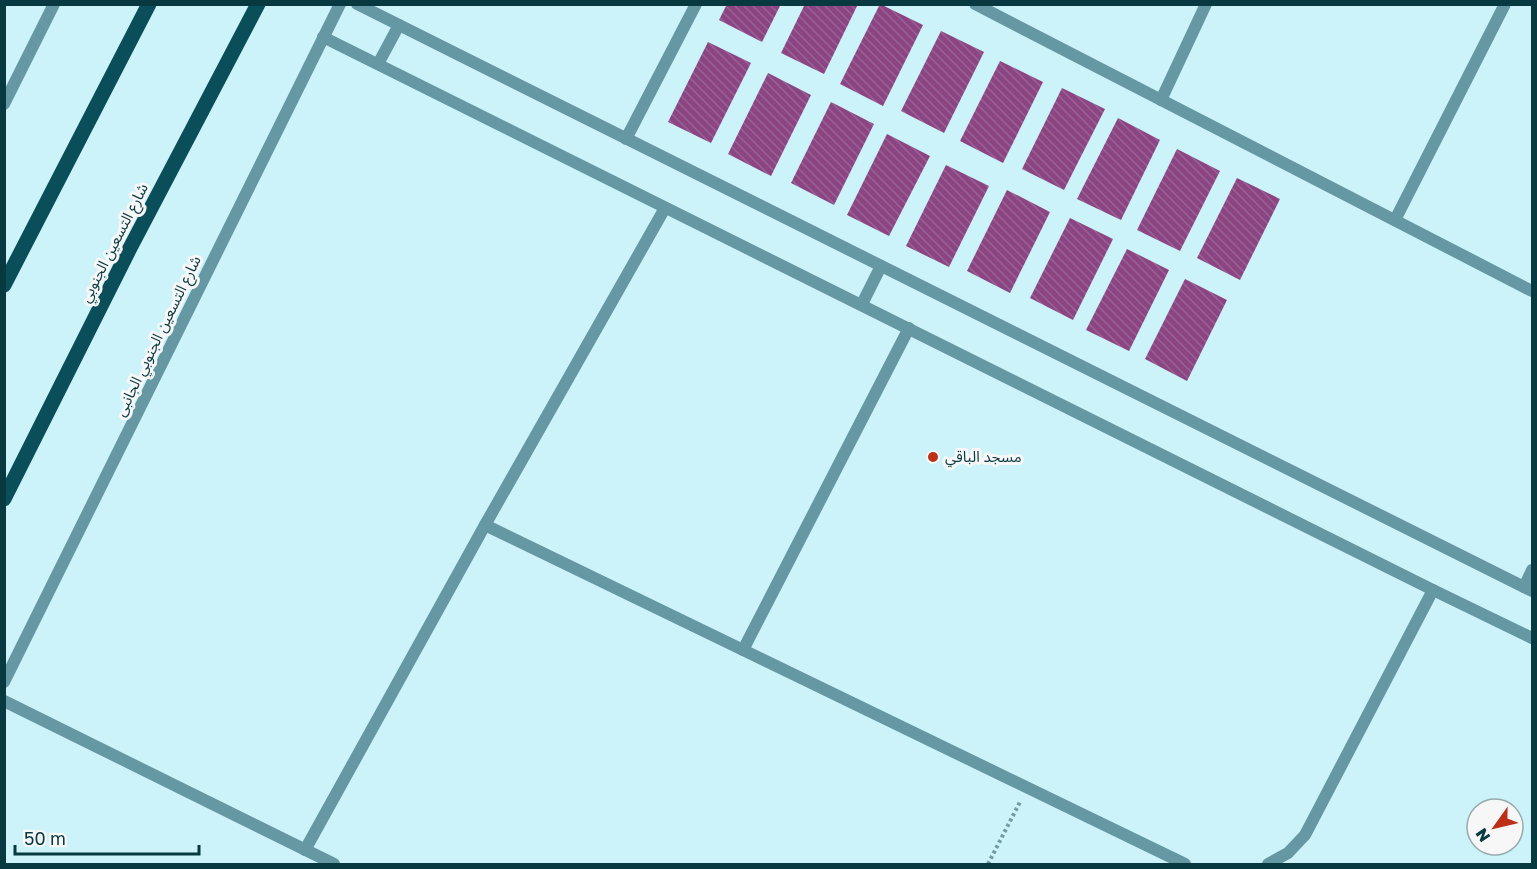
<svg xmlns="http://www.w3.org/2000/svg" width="1537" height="869" font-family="'Golos Text','Noto Sans Arabic',sans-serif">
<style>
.building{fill:url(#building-back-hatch)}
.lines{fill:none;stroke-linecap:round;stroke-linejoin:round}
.path{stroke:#719ca4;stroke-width:4;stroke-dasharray:3 3;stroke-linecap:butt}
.street{stroke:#6598a3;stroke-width:12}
.primary{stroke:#0a4e59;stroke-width:15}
.poi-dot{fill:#bc3017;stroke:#f7f7f7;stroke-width:2}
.labels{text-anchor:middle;stroke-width:6;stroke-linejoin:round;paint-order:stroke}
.street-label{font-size:15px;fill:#083941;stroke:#f7f7f7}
.poi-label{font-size:15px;fill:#083941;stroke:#f7f7f7;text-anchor:start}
</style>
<defs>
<pattern id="building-back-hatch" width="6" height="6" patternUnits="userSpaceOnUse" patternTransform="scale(1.5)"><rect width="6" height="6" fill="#8c4482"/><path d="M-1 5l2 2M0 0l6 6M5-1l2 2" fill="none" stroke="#966493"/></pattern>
</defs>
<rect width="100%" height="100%" fill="#ccf2fa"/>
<g class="building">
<path d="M727 4H781L762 42 719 20Z"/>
<path d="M805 4H858L824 74 781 53Z"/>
<path d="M880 4 923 25 883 106 840 84Z"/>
<path d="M941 31 984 52 944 133 901 111Z"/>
<path d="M708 42 751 63 711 143 668 122Z"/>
<path d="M1000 61 1043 82 1003 163 960 141Z"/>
<path d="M768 73 811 95 771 176 728 154Z"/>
<path d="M1062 88 1105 109 1064 190 1022 169Z"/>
<path d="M831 102 874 124 834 205 791 183Z"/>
<path d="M1118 118 1160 140 1121 220 1077 199Z"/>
<path d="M887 134 930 156 889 236 847 215Z"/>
<path d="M1177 149 1220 171 1180 251 1137 230Z"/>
<path d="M946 165 989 186 949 267 906 246Z"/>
<path d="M1237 178 1280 199 1240 280 1197 258Z"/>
<path d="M1007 190 1050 212 1010 293 967 271Z"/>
<path d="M1070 218 1113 239 1073 320 1030 298Z"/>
<path d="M1127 249 1169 270 1129 351 1086 330Z"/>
<path d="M1185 279 1227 300 1187 381 1145 359Z"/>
</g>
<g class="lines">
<path class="path" d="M988 864 1020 802"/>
<g class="street">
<path d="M357 4 1532 591"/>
<path d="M975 4 1532 291"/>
<path d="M323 37 1433 590 1532 638"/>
<path d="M378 64 399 25"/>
<path d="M1161 100 1206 4"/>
<path d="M4 104 54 4"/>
<path d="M626 139 696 4"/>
<path d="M1395 220 1505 4"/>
<path d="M862 304 881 266"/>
<path d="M485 525 1185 864"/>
<path d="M1524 587 1532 570"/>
<path d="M743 650 909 328"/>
<path d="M4 682 340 4"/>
<path d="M4 701 334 864"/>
<path d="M305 850 485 525 665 208"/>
<path d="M1268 864 1288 853 1305 835 1433 590"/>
</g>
<g class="primary">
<path d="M4 285 149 4"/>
<path d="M4 499 129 250 258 4"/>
</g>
</g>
<circle class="poi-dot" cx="933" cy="457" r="6"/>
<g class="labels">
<g class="street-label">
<text transform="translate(114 243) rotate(-63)" y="5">شارع التسعين الجنوبي</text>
<text transform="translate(158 336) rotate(-64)" y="5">شارع التسعين الجنوبي الجانبى</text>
</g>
<g class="poi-label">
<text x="945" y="462">مسجد الباقي</text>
</g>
</g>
<rect width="1537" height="869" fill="none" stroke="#083941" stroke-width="12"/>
<g transform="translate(1495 827) rotate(236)"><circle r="28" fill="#f7f7f7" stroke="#97abae" stroke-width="1.5"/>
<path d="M0-4.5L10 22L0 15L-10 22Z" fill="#bc3017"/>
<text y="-9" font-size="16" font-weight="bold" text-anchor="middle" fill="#083941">N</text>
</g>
<path d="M15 845v9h184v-9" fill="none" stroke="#083941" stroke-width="3"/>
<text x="24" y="845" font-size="18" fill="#083941" stroke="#f7f7f7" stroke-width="4.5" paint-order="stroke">50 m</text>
</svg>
